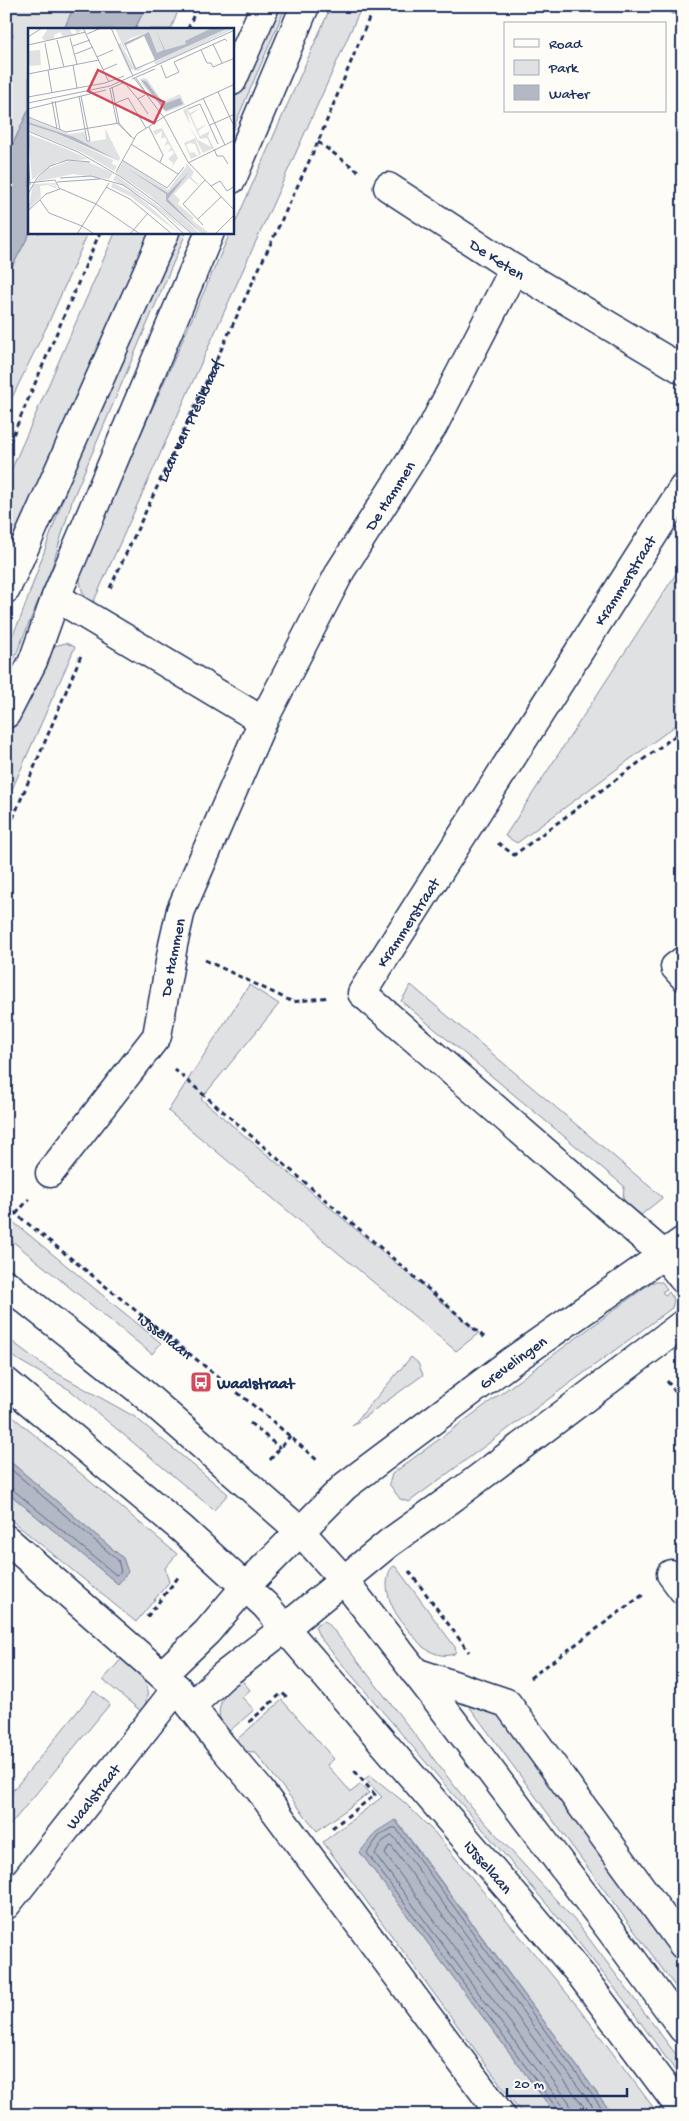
<svg xmlns="http://www.w3.org/2000/svg" width="689" height="2121" font-family="'Gochi Hand',sans-serif">
<style>
.green{fill:#e0e1e3;stroke:#7e88a0}
.water{fill:#b3b8c5;stroke:#76819c}
.lines{fill:none;stroke-linecap:round;stroke-linejoin:round}
.shore{stroke:#586687;stroke-width:1}
.minor-casing{stroke:#1b2f5e;stroke-width:31}
.major-casing{stroke:#1b2f5e;stroke-width:31}
.path{stroke:#1b2f5e;stroke-width:3;stroke-dasharray:5 4;stroke-linecap:butt}
.minor{stroke:#fdfcf7;stroke-width:28}
.major{stroke:#fdfcf7;stroke-width:28}
.labels{text-anchor:middle;stroke-width:5;stroke-linejoin:round;paint-order:stroke}
.street-label{font-size:16px;fill:#1b2f5e;stroke:#fdfcf7}
.poi-label{font-size:16px;font-weight:bold;fill:#1b2f5e;stroke:#fdfcf7;text-anchor:start}
.inset-road{fill:none;stroke:#a3aaba;stroke-width:1}
.view{fill:#d1495b;fill-opacity:0.15;stroke:#d1495b;stroke-width:2.5}
.inset-edge{fill:none;stroke:#1b2f5e;stroke-width:2.5}
</style>
<rect width="100%" height="100%" fill="#fdfcf7"/>
<filter id="ink" filterUnits="userSpaceOnUse"><feTurbulence type="fractalNoise" baseFrequency=".02" numOctaves="2"/><feDisplacementMap in="SourceGraphic" scale="10" xChannelSelector="R" yChannelSelector="G"/><feConvolveMatrix kernelMatrix="1 2 1 2 8 2 1 2 1" color-interpolation-filters="sRGB"/></filter>
<g filter="url(#ink)">
<g class="green">
<path d="M6 6 74 8 64 29H29V109L6 159V48L13 35 6 29Z"/>
<path d="M146 6H180L171 29H135Z"/>
<path d="M275 6H286L233 129V101Z"/>
<path d="M331 6H362L93 603C81 597 81 586 79 574L230 233 232 232 233 228Z"/>
<path d="M30 233H88L48 324 6 410V278Z"/>
<path d="M115 233H152L63 431 6 552V482Z"/>
<path d="M174 233H186L73 498 52 567 6 679V649L21 617 74 468Z"/>
<path d="M683 563V720L517 843 505 836Z"/>
<path d="M66 643 75 647 6 803V733L40 657 54 646Z"/>
<path d="M249 985 279 1004 201 1099 479 1333 456 1351 168 1111Z"/>
<path d="M411 985 662 1197V1198L641 1215 623 1201 624 1186 401 1001Z"/>
<path d="M6 1216 161 1343 152 1354 6 1236Z"/>
<path d="M652 1282H662L667 1289 662 1292 665 1295 669 1292 674 1300 672 1308 409 1502 400 1499 389 1484 392 1474Z"/>
<path d="M6 1337 46 1367 135 1417 228 1494 214 1510 70 1390 6 1353Z"/>
<path d="M411 1357 418 1363 423 1375 352 1426Z"/>
<path d="M6 1411 177 1554 165 1568 169 1582 136 1622 6 1516V1491L118 1584 127 1572 123 1558 6 1458Z"/>
<path d="M394 1566 396 1567 455 1647 456 1651 454 1654C443 1658 432 1653 423 1647 407 1628 387 1610 387 1583 388 1577 388 1570 394 1566Z"/>
<path d="M324 1621 328 1623 471 1807 578 1924 683 2064V2081L624 2000 572 1934 320 1638 315 1627 317 1624Z"/>
<path d="M123 1657C142 1674 155 1685 142 1712L103 1680Z"/>
<path d="M239 1677 250 1690 242 1697 254 1710 227 1733C210 1710 224 1694 239 1677Z"/>
<path d="M94 1691 110 1704 6 1830V1799Z"/>
<path d="M282 1700 334 1759 327 1765 351 1792 361 1784 369 1793 317 1831 255 1752 241 1751 234 1742Z"/>
<path d="M466 1702 495 1708 683 1962V1997Z"/>
<path d="M370 1775 404 1802 435 1833 579 2008 659 2115H613L396 1820 360 1852 556 2115H523L323 1842 382 1797 365 1779Z"/>
</g>
<g class="water">
<path d="M74 6H146L135 29H64Z"/>
<path d="M29 109 30 233 6 278V159Z"/>
<path d="M6 1458 123 1558 128 1572 118 1584 6 1491Z"/>
<path d="M395 1820 613 2115H556L360 1852 376 1832Z"/>
</g>
<g class="lines">
<g class="shore">
<path d="M6 1465 118 1560 121 1572 116 1575 12 1489 6 1488"/>
<path d="M559 2115 558 2110 367 1853 379 1836 392 1828H396L607 2115"/>
<path d="M566 2115 563 2106 375 1854 383 1841 391 1836 394 1837 599 2115"/>
<path d="M573 2115 569 2102 385 1854 389 1846 392 1847 590 2115"/>
</g>
<g class="minor-casing">
<g id="minor">
<path d="M232 81 265 6"/>
<path d="M232 179 305 6"/>
<path id="s3" d="M388 187 514 269 683 370"/>
<path d="M683 488 362 993 664 1255 683 1279"/>
<path d="M6 589 165 232"/>
<path d="M6 714 33 661 56 597 210 232"/>
<path id="s4" d="M263 721 341 570 433 426 514 269"/>
<path d="M683 961 675 967 683 976"/>
<path id="s5" d="M50 1173 157 1036 173 945 181 910 263 721 56 597"/>
<path d="M6 1539 177 1688 222 1746 259 1789 501 2115"/>
<path d="M671 1574 683 1590"/>
<path d="M415 1672 507 1703 683 1945"/>
<path id="s6" d="M162 1675 207 1632 245 1587 345 1486 512 1361 683 1241"/>
<path d="M191 1706 223 1676 285 1628 389 1543 455 1496 683 1324"/>
<path id="s7" d="M6 1905 177 1688"/>
</g>
</g>
<g class="major-casing">
<g id="major">
<path d="M6 1284 138 1389 300 1531 343 1579 440 1704 627 1952 683 2029"/>
<path id="s8" d="M6 1382 182 1529 265 1605 520 1902 581 1975 683 2112"/>
</g>
</g>
<g class="path">
<path d="M662 6 683 19"/>
<path d="M188 29 197 6"/>
<path d="M318 142 358 171"/>
<path d="M6 451 100 232"/>
<path id="s1" d="M110 588 318 142 374 6"/>
<path d="M6 835 82 653"/>
<path d="M498 843 514 855 683 730"/>
<path d="M205 960 293 1002 329 997"/>
<path d="M174 1069 485 1338"/>
<path id="s2" d="M6 1206 269 1418 319 1462"/>
<path d="M16 1214 29 1199"/>
<path d="M667 1381 683 1402"/>
<path d="M250 1423 280 1448"/>
<path d="M270 1460 290 1436"/>
<path d="M409 1571 469 1652"/>
<path d="M147 1617 180 1575"/>
<path d="M530 1678 644 1594"/>
<path d="M249 1722 282 1693 288 1698"/>
<path d="M332 1828 375 1795 353 1769"/>
</g>
<use href="#minor" class="minor"/>
<use href="#major" class="major"/>
</g>
</g>
<defs>
<g id="bus-square" transform="scale(1.125)"><rect x="-9" y="-9" width="18" height="18" rx="4" fill="#d1495b" stroke="#fdfcf7"/><path d="M-5-6H5V4H4V6H2V4H-2V6H-4V4H-5ZM-3.5-4V0h7V-4ZM-3.5 1.2v1.5H-2V1.2ZM2 1.2v1.5H3.5V1.2Z" fill="#fff"/></g>
</defs>
<g fill-rule="evenodd">
<use href="#bus-square" x="201" y="1382"/>
</g>
<g class="labels">
<g class="street-label">
<text dy="6" stroke="none"><textPath href="#s3" startOffset="131">De Keten</textPath></text>
<text dy="6" stroke="none"><textPath href="#s1" startOffset="185">Laan van Presikhaaf</textPath></text>
<text dy="6" stroke="none"><textPath href="#s4" startOffset="259">De Hammen</textPath></text>
<text transform="translate(624 580) rotate(-58)" y="6">Krammerstraat</text>
<text transform="translate(407 922) rotate(-57)" y="6">Krammerstraat</text>
<text dy="6" stroke="none"><textPath href="#s5" startOffset="254">De Hammen</textPath></text>
<text dy="6" stroke="none"><textPath href="#s2" startOffset="205">IJssellaan</textPath></text>
<text dy="6" stroke="none"><textPath href="#s6" startOffset="472">Grevelingen</textPath></text>
<text dy="6" stroke="none"><textPath href="#s7" startOffset="139">Waalstraat</textPath></text>
<text dy="6" stroke="none"><textPath href="#s8" startOffset="686">IJssellaan</textPath></text>
</g>
<g class="poi-label">
<text x="217" y="1388">Waalstraat</text>
</g>
</g>
<g transform="translate(28 28)">
<rect width="206" height="206" fill="#fdfcf7"/>
<path d="M20 0H41L45 7 49 5 46 0 54 2 46 8 27 11 35 8 32 4 26 7V11L17 13 14 10ZM87 0H195L129 29 118 5 103 10 96 15 98 22H96L107 42 117 39 109 43 103 41 102 45 89 16 93 15 96 26 95 22 96 21ZM200 0 204 2 129 37 125 34ZM12 22 13 37 0 38V23ZM115 50 119 51 135 74 152 66 157 77 138 84 114 56 112 51ZM114 52 135 76 152 70 137 83ZM159 80 162 85 172 80 163 87 169 101 179 96 170 103 172 108 182 103 180 108 186 120 175 125 162 99 170 112 183 119 179 110 172 111 159 82 162 97 155 82ZM0 90 41 106 56 104 60 114 78 111 77 100 92 130 91 133 46 109 0 94ZM0 96 28 105 85 132 84 136 89 138 86 143 55 125 0 102ZM134 100 150 130 144 139 145 135 140 131 146 125 144 122 140 124 143 119 140 116 136 118 139 113 137 109 133 111 134 103 127 107 125 103ZM151 104 156 115 167 110 173 126 171 127 167 116 162 115 158 117 162 125 166 124 170 128 163 131ZM0 106 34 119 60 131 29 134 4 152ZM41 133 60 134 85 145 81 151 45 146 7 154 19 141ZM95 133 140 162 158 139V135L166 144 163 149 170 156 175 154 169 157 161 150 146 166 152 172 150 176 166 190 164 192 180 204 174 206 140 171 162 143 140 165 96 137 138 166V173L172 206H165L121 167 88 145ZM88 147 138 184 161 206 114 168 85 152ZM28 155 29 157 19 156 28 158 29 161 20 157 12 158 13 169 0 182 5 156ZM85 155 109 167 152 206 102 168 83 159Z" fill="#e0e1e3" fill-rule="evenodd"/>
<path d="M127 0 137 22 158 16 157 13 184 0H200L107 42 96 15 121 4 129 25 136 22ZM116 8 127 32 108 40 98 17ZM113 52 118 53 135 76 152 70 155 76 137 83ZM0 94 46 109 91 133 28 105 0 96ZM96 138 140 165 162 143 140 171 174 206 138 173V166Z" fill="#b3b8c5" fill-rule="evenodd"/>
<path class="inset-road" d="M55 0 81 54M83 0 105 48M59 6 73 0M0 9 14 0M42 10 49 36M29 12 36 39M17 15 22 42M185 16 194 35M0 17 58 4M45 18 62 12M173 22 179 35H183L185 39 207 30M47 26 65 19M69 29 85 22M45 37 49 60M133 37 138 50 151 44 146 34 197 11 199 13M20 42 24 65M75 42 89 36M0 46 71 32M106 50 137 91 160 134 207 183M108 50 119 66M104 51 127 41M99 58 110 71 117 67M84 59 91 95 103 109M81 61 97 54M82 61 89 95 106 111M190 64 207 100M51 68 59 113H62M53 68 62 113M0 69 77 55 96 48M175 70 197 117M110 71 120 86M24 73 29 101M27 73 32 102M0 75 82 58 207 2M88 75 100 70 118 100M0 81 78 62M160 81 172 76 190 116M0 89 38 104 91 95M182 97 207 86M121 99 135 127 132 134M0 103 50 124 93 149 129 175 164 206M103 116 150 146M186 121 189 128H195L200 136M0 126 2 157M94 132 139 160 156 139M160 135 207 112M88 144 109 106 139 87 207 56M32 150 63 148 95 157 128 180 156 206M27 152 31 160 68 176 112 206M29 154 72 151M0 155 27 152M183 158 192 153 199 163 207 158M78 159 102 171 144 206M0 166 9 150 22 138 40 132 62 134M12 172 21 185 54 198 66 206M0 183 18 166 32 161M170 191 193 169M175 197 155 176 177 152M49 206 81 155M102 206 120 185M187 206 207 186"/>
<path class="view" d="M70 42 136 74 126 95 60 63Z"/>
<rect width="206" height="206" class="inset-edge"/>
</g>
<rect width="689" height="2121" fill="none" stroke="#fdfcf7" stroke-width="25"/>
<rect x="12" y="12" width="664" height="2096" fill="none" stroke="#1b2f5e" stroke-width="2" filter="url(#ink)"/>
<rect x="504" y="22" width="162" height="90" fill="#fdfcf7" stroke="#a3aaba"/>
<rect x="514" y="39" width="25" height="8" fill="#fdfcf7" stroke="#a3aaba"/>
<text x="549" y="48" font-size="15" fill="#1b2f5e">Road</text>
<rect x="514" y="60" width="25" height="15" fill="#e0e1e3" stroke="#a3aaba"/>
<text x="549" y="72" font-size="15" fill="#1b2f5e">Park</text>
<rect x="514" y="85" width="25" height="15" fill="#b3b8c5" stroke="#a3aaba"/>
<text x="549" y="98" font-size="15" fill="#1b2f5e">Water</text>
<path d="M507 2088v8h120v-8" fill="none" stroke="#1b2f5e" stroke-width="2.5"/>
<text x="514" y="2088" font-size="15" fill="#1b2f5e" stroke="#fdfcf7" stroke-width="4" paint-order="stroke">20 m</text>
</svg>
